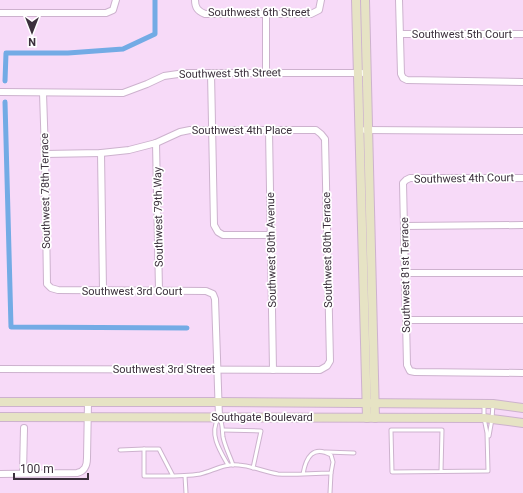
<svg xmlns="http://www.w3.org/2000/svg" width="523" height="493" font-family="Roboto,sans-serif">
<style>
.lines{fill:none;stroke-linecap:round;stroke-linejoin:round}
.canal{stroke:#73abe5;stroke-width:5}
.lane-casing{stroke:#cdb2ce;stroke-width:5}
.street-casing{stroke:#cdb2ce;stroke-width:8}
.secondary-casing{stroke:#cdb2ce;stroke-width:10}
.lane{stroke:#fff;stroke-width:3}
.street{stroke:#fff;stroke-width:6}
.secondary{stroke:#e6e3c4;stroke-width:8}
.labels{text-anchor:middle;stroke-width:3.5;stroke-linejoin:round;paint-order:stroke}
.street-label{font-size:11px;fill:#3b303c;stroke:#fff}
</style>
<rect width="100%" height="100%" fill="#f7daf8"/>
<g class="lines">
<g class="canal">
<path d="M5 81 6 53H68L123 49 155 34V0"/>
<path d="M5 102 11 327 187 328"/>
</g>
<g class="lane-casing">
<g id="lane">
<path d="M218 419C209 434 220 451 228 465"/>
<path d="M220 419C223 425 222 430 223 437 225 447 230 456 233 465"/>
<path d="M223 430 261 431 253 468"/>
<path d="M489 436 492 419 493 404"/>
<path d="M120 450 144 449"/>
<path d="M326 452 354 453"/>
<path d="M441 471 442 430H391L392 472 488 471 487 433 484 418V404"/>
<path d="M173 476 159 449H144V476C163 476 182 477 200 474 213 471 225 463 239 465 252 466 265 472 278 474 295 475 313 473 331 473L333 462 331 455C313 445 306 457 303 474"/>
<path d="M185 476 186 493"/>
<path d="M330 493 331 473"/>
</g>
</g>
<g class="street-casing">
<g id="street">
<path d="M195 0C195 8 198 11 205 14H311L319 10 321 0"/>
<path d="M399 0 401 74 403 78 407 80 523 82"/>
<path d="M0 13H106L113 10 116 0"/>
<path d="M400 34H523"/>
<path d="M266 72V13"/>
<path d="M211 73 214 225 218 232 223 235H270"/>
<path d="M0 92 123 93 147 84 164 76 185 73H362"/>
<path d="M43 93 45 154 47 284 51 288 58 290 206 291 213 294 215 299 219 417"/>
<path d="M269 130 273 370"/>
<path d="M365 130 523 131"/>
<path d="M156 143 159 290"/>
<path d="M101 153 103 290"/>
<path d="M523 178H410L406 180 403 183 407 365 410 371 415 372 523 373"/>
<path d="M404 226 523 225"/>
<path d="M405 273H523"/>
<path d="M406 320H523"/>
<path d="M0 369 320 370 327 366 330 361 325 139 321 134 316 130H190L180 132 156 143 129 150 101 153 45 154"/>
<path d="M23 473 24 428"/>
<path d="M0 474 77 473C85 471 87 466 87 458L88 402"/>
</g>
</g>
<g class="secondary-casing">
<g id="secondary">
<path d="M356 0 367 418"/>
<path d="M365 0 375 418"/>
<path d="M0 402H218L493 404 523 408"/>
<path d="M0 417 484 418 523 423"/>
</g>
</g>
<use href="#lane" class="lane"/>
<use href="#street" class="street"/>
<use href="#secondary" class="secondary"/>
</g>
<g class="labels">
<g class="street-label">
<text x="259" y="16">Southwest 6th Street</text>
<text x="462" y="38">Southwest 5th Court</text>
<text transform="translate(230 73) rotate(-1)" y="4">Southwest 5th Street</text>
<text x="242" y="134">Southwest 4th Place</text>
<text transform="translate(464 178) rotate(-1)" y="4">Southwest 4th Court</text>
<text transform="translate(45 191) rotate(-91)" y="4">Southwest 78th Terrace</text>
<text transform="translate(158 217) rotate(-91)" y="4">Southwest 79th Way</text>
<text transform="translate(271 250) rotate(-91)" y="4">Southwest 80th Avenue</text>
<text transform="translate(327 250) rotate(-91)" y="4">Southwest 80th Terrace</text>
<text transform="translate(405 275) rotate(-91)" y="4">Southwest 81st Terrace</text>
<text x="132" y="295">Southwest 3rd Court</text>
<text x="164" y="373">Southwest 3rd Street</text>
<text x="262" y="421">Southgate Boulevard</text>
</g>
</g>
<g transform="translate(32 32) rotate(180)" stroke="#ffffff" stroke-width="3" paint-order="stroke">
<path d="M0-3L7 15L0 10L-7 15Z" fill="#3b303c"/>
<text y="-6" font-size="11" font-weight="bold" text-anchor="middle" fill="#3b303c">N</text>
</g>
<path d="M14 473v6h74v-6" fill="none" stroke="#3b303c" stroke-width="2"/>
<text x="20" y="473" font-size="12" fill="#3b303c" stroke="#ffffff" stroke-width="3" paint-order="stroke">100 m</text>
</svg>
